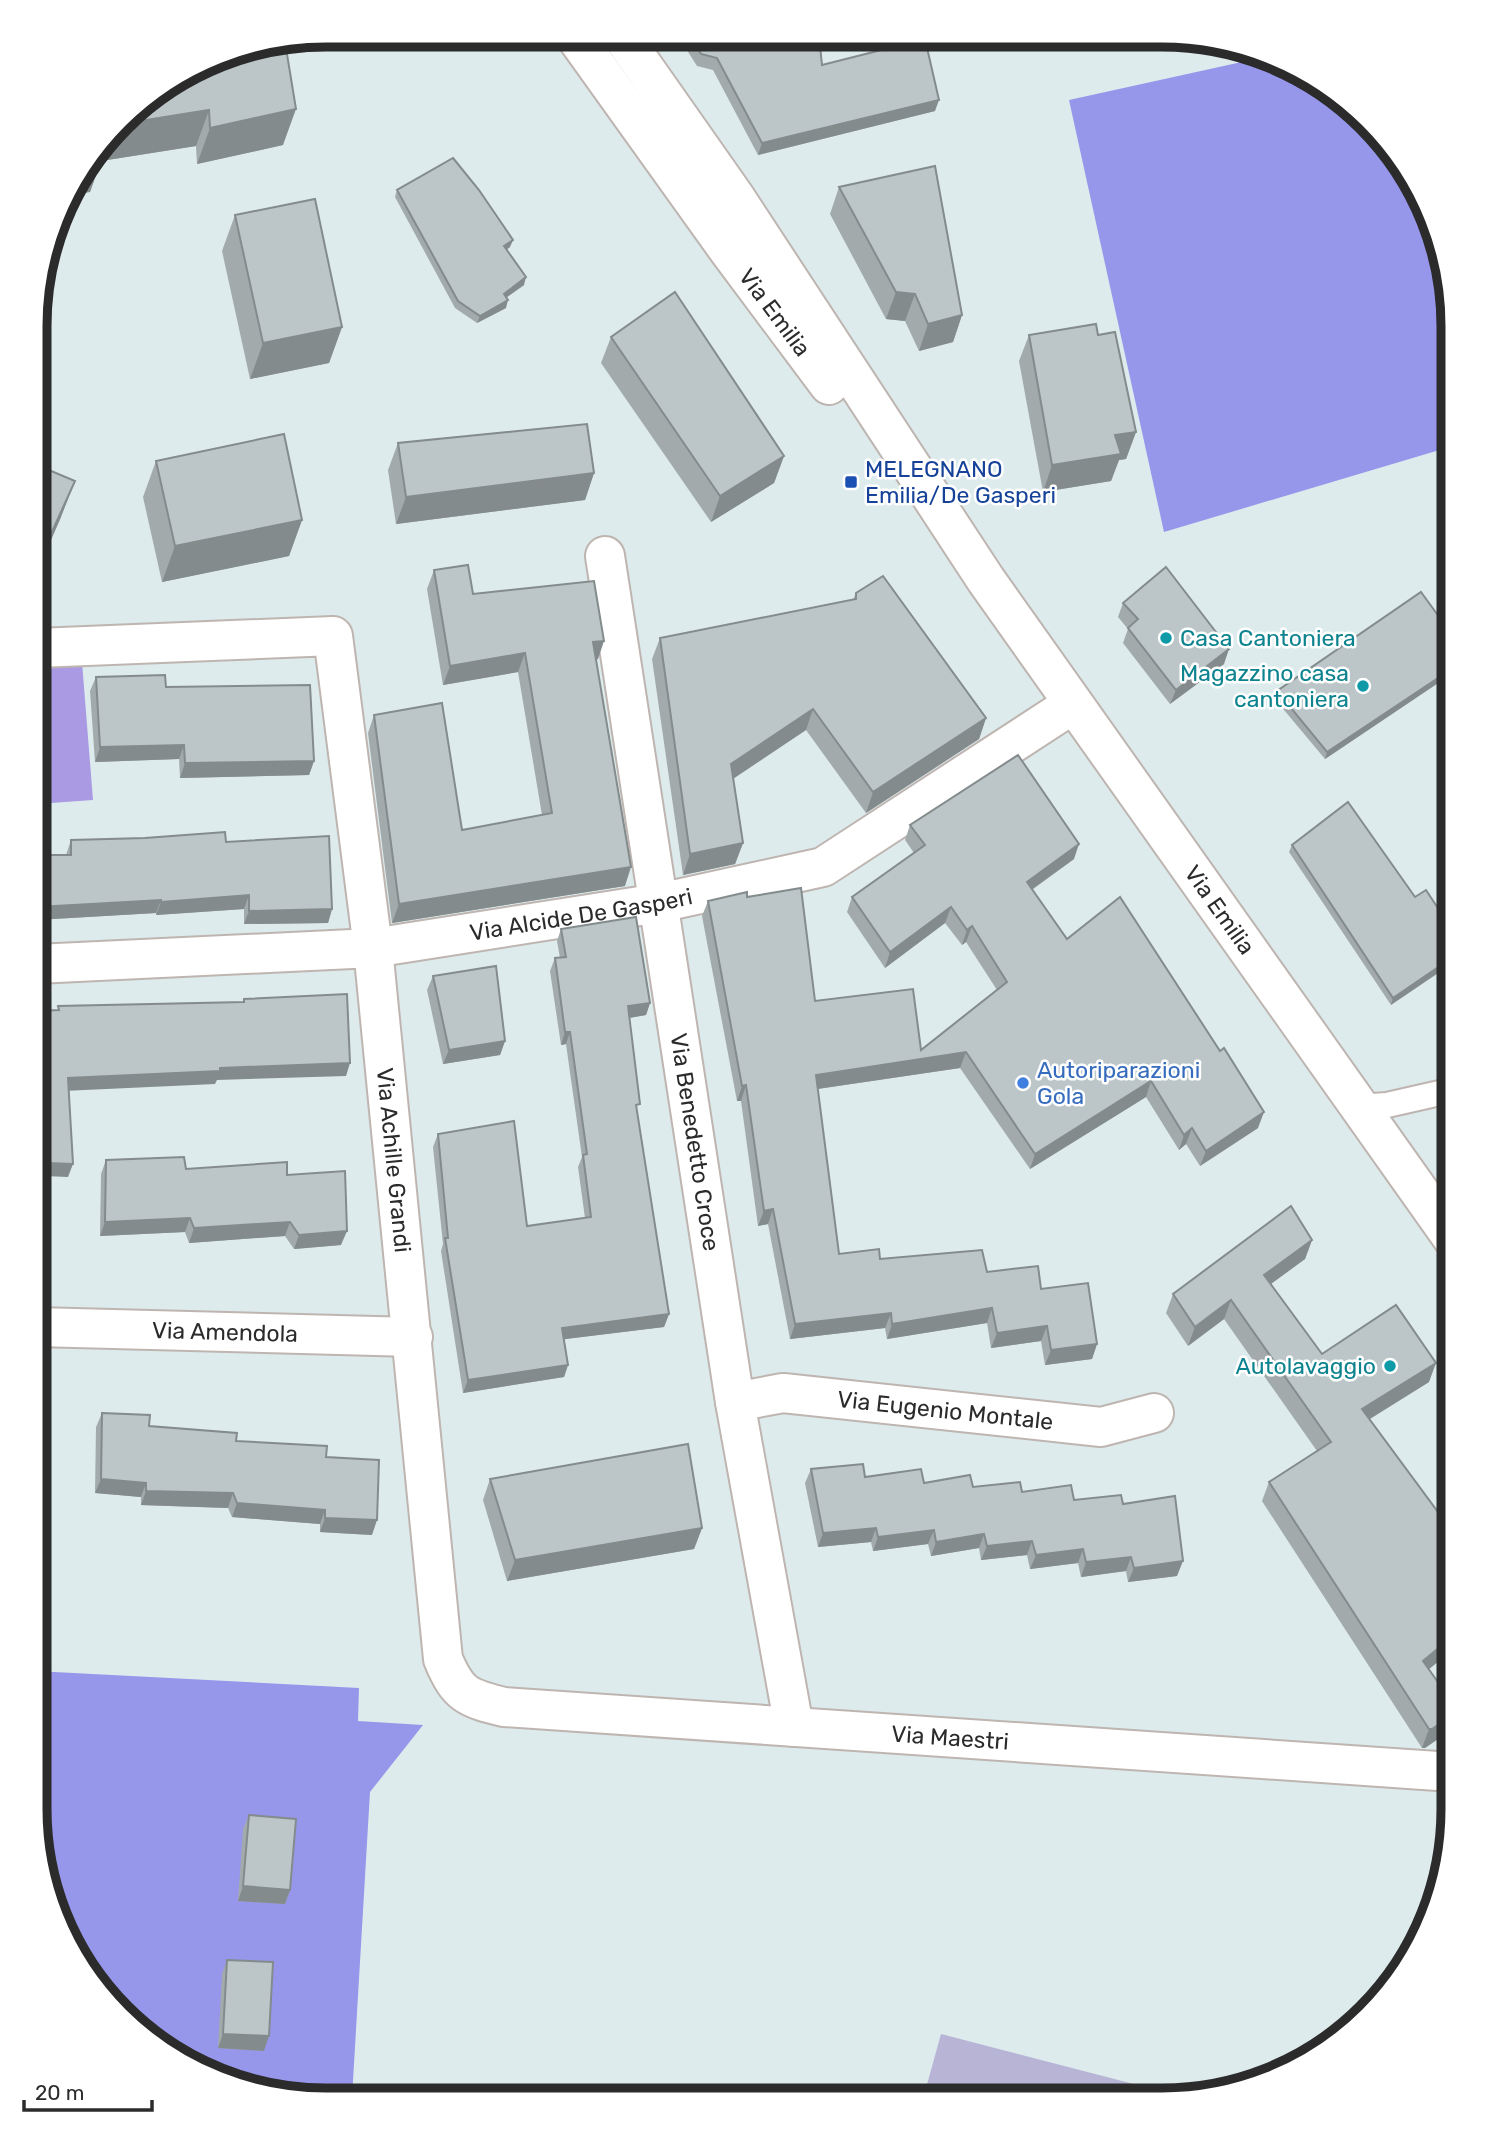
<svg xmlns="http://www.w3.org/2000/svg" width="1488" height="2135" font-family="Rubik,sans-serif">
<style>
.green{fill:#a99ae3}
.cemetery{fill:#b7b4d6}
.pitch{fill:#9697ea}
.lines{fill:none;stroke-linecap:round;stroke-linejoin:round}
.lane-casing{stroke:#beb5b1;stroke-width:28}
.street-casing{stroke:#beb5b1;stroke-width:42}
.secondary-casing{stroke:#beb5b1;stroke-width:42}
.lane{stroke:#fff;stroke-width:24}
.street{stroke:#fff;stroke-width:38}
.secondary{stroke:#fff;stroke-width:38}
.wall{fill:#a2aaac}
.shaded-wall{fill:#848b8c}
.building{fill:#bcc6c8;stroke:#848b8c;stroke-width:2}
.transit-dot{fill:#1a4fb4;stroke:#fff;stroke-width:2.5}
.culture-dot{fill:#0f9aa8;stroke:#fff;stroke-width:2.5}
.shop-dot{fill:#3f7fe0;stroke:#fff;stroke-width:2.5}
.labels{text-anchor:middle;stroke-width:5;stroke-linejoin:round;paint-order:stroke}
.street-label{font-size:23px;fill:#2b2b2b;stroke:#fff}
.transit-label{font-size:23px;fill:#164399;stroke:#fff;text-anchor:start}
.culture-label{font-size:23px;fill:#0d838f;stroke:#fff;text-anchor:end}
.shop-label{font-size:23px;fill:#366cbe;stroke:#fff;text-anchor:start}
.rim{fill:none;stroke:#2b2b2b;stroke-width:9}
</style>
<rect width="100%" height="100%" fill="#ddebed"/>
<path class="green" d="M82 662 93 800 37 804V665Z"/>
<path class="cemetery" d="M941 2034 1180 2096 1162 2100 923 2099Z"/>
<g class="pitch">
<path d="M1269 56 1339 95 1423 198 1453 326V446L1164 532 1069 100Z"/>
<path d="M35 1671 359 1688 358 1721 423 1725 370 1792 352 2098H288L215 2078 149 2040 65 1937 35 1809Z"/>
</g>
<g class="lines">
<g class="lane-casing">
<path id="lane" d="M1358 1107 1387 1105 1453 1090"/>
</g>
<g class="street-casing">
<g id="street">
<path id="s1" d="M605 556 735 1402 794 1727"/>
<path id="s2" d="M37 648 333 636 373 948 443 1659C458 1695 467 1698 504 1707L1452 1772"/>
<path id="s3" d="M36 964 373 948 659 903 823 867 1073 704"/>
<path id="s4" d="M36 1327 413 1337"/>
<path id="s5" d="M735 1402 783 1393 1101 1427 1154 1413"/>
</g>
</g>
<g class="secondary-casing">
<g id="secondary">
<path id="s6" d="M575 36 729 251 829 385"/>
<path id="s7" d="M622 36 735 197 986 580 1453 1239"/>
</g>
</g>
<use href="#lane" class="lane"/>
<use href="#street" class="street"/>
<use href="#secondary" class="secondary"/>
</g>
<g class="wall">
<path d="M678 36H819L822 65 935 111 758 155 713 70 697 66Z"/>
<path d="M232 51 283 145 197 164 196 146 101 161 90 192 74 181Z"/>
<path d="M839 187 962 315 953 342 919 351 905 321 886 319 830 214Z"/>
<path d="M397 190 510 247 507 249 524 285 506 298V308L477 323 455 308 395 197Z"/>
<path d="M235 215 342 327 329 363 250 379 222 251Z"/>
<path d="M1029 335H1098L1136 432 1126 459 1119 460 1111 481 1043 492 1019 361Z"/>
<path d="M611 337 784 456 774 483 711 522 601 363Z"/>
<path d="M398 443 594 473 585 500 396 524 388 470Z"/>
<path d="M156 461 302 520 289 556 162 582 143 497Z"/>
<path d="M37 465 61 517 37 572Z"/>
<path d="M434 570 473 594 598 659 596 660 625 886 392 923 368 733 374 715 462 830 542 815 518 672 443 685 427 589Z"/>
<path d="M856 593 986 718 979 739 866 813 806 730 733 778 743 843 735 864 683 875 652 659 660 638 853 600Z"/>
<path d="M1123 603 1224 664 1170 704 1123 643 1128 629 1118 617Z"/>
<path d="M1453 636V673L1325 759 1274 698 1277 691Z"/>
<path d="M96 677 166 687 314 761 309 775 180 778 179 759 95 762 90 691Z"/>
<path d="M910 825 1074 859 1032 890 1067 939 1258 1128 1200 1166 1186 1144 1179 1150 1146 1097 1030 1169 960 1068 818 1089 839 1254 987 1272 1041 1289 1097 1344 1092 1359 1045 1365 1041 1341 991 1348 987 1323 887 1339 885 1328 790 1339 768 1224 758 1226 741 1101H737L702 916 708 901 747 897 815 1001 921 1050 997 990 966 942 962 945 945 923 885 968 847 912 852 897 914 853 905 840Z"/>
<path d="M145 838 226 842 332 909 328 923 244 924V909L156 915V913L36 920 37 855H66L71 840Z"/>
<path d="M1292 845 1415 897 1453 931 1391 1005 1289 852Z"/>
<path d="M561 929 650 1003 646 1015 629 1018 637 1114 669 1314 664 1327 564 1339 568 1365 564 1377 463 1393 441 1251 443 1244 433 1147 438 1134 527 1226 585 1218 578 1167 582 1157 566 1044 561 1045 550 971 555 958H560L557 941Z"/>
<path d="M433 976 505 1041 500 1055 443 1064 427 990Z"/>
<path d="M1453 1009V1046L1446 1044Z"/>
<path d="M106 1160 186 1169 287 1175 341 1245 294 1249 285 1236 189 1243 185 1232 100 1236 101 1174Z"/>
<path d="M1312 1240 1305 1259 1271 1284 1322 1354 1429 1382 1370 1419 1452 1650 1429 1669 1452 1702V1727L1451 1730 1425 1748H1422L1262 1501 1269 1482 1317 1451 1224 1319 1188 1346 1166 1313 1173 1294Z"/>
<path d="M102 1413 149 1426 326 1457 372 1535 320 1532V1524L232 1517 228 1508 141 1505V1497L95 1493 96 1427Z"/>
<path d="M811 1469 865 1477 1022 1492 1074 1500 1123 1504 1177 1576 1128 1582 1126 1571 1081 1577 1078 1563 1030 1569 1027 1555 981 1560 979 1548 931 1556 928 1544 873 1551 871 1542 818 1547 805 1483Z"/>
<path d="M490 1479 702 1528 694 1549 507 1581 483 1500Z"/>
<path d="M249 1815 290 1890 285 1904 238 1901 243 1829Z"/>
<path d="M227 1960 264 2051 218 2048 222 1974Z"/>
</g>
<g class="shaded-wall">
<path d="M939 100 935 111 758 155 762 143Z"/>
<path d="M296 109 283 145 197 164 210 128Z"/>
<path d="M209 110 196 146 101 161 90 192 69 196 74 181 121 124Z"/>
<path d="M513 240 510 247 502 253 504 246Z"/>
<path d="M526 277 524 285 501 301 504 294Z"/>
<path d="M896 292 915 294 905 321 886 319Z"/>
<path d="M508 300 506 308 477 323 480 316Z"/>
<path d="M962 315 953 342 919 351 928 324Z"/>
<path d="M342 327 329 363 250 379 263 343Z"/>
<path d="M1136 432 1126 459 1119 460 1111 481 1043 492 1052 465 1115 435Z"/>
<path d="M784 456 774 483 711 522 720 496Z"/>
<path d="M594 473 585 500 396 524 406 497Z"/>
<path d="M75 481 61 517 37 572V567L41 556Z"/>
<path d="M302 520 289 556 162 582 175 546Z"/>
<path d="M604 641 598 659 586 661 593 642Z"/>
<path d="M1229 649 1224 664 1170 704 1176 690Z"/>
<path d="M525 653 518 672 443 685 450 666Z"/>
<path d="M1453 668V673L1325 759 1327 752Z"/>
<path d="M813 709 806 730 724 785 731 764Z"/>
<path d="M986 718 979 739 866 813 873 792Z"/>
<path d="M184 745 179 759 95 762 100 747Z"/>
<path d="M314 761 309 775 180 778 185 763Z"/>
<path d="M743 843 735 864 683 875 690 854Z"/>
<path d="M1079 844 1074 859 1021 897 1027 882Z"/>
<path d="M631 867 625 886 392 923 399 904Z"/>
<path d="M249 895 244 909 156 915 161 902Z"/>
<path d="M161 900 156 913 36 920 37 907Z"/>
<path d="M951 907 945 923 885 968 890 952Z"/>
<path d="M332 909 328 923 244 924 249 911Z"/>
<path d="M972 926 966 942 962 945 967 930Z"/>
<path d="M1453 957V963L1391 1005 1393 998Z"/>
<path d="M650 1003 646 1015 623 1019 628 1006Z"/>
<path d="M565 1032H570L566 1044 561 1045Z"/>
<path d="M505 1041 500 1055 443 1064 449 1050Z"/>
<path d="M966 1052 960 1068 810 1090 816 1075Z"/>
<path d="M350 1063 346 1076 217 1080 215 1084 63 1091 68 1078 220 1068Z"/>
<path d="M1151 1081 1146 1097 1030 1169 1035 1154Z"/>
<path d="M746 1085 741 1101H737L742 1086Z"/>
<path d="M1264 1112 1258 1128 1200 1166 1206 1151Z"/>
<path d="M1192 1128 1186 1144 1179 1150 1184 1135Z"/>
<path d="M49 1163 73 1164 68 1177 44 1176Z"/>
<path d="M773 1209 768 1224 758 1226 764 1211Z"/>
<path d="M36 1215H46L41 1228H36Z"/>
<path d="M190 1218 185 1232 100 1236 105 1222Z"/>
<path d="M290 1222 285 1236 189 1243 194 1228Z"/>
<path d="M347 1231 341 1245 294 1249 299 1235Z"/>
<path d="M1312 1240 1305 1259 1257 1294 1264 1275Z"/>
<path d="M1231 1300 1224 1319 1188 1346 1195 1327Z"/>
<path d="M992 1308 987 1323 887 1339 892 1324Z"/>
<path d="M891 1313 885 1328 790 1339 795 1324Z"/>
<path d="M669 1314 664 1327 558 1340 562 1328Z"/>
<path d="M1047 1326 1041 1341 991 1348 997 1333Z"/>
<path d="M1097 1344 1092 1359 1045 1365 1051 1350Z"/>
<path d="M1436 1363 1429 1382 1355 1428 1362 1409Z"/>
<path d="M568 1365 564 1377 463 1393 468 1380Z"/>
<path d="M101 1479 146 1483 141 1497 95 1493Z"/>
<path d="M146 1491 233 1493 228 1508 141 1505Z"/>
<path d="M237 1503 325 1510 320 1524 232 1517Z"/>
<path d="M325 1518 377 1520 372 1535 320 1532Z"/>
<path d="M702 1528 694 1549 507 1581 515 1560Z"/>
<path d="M876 1528 871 1542 818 1547 823 1533Z"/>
<path d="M934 1530 928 1544 873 1551 878 1537Z"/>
<path d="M984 1534 979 1548 931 1556 936 1542Z"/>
<path d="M1032 1541 1027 1555 981 1560 987 1546Z"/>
<path d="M1083 1549 1078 1563 1030 1569 1036 1555Z"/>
<path d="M1131 1557 1126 1571 1081 1577 1086 1562Z"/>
<path d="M1183 1561 1177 1576 1128 1582 1134 1568Z"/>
<path d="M1452 1637V1650L1416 1680 1423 1661Z"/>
<path d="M1452 1715 1451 1730 1425 1748H1422L1429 1729Z"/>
<path d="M243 1886 290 1890 285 1904 238 1901Z"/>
<path d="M223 2034 269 2036 264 2051 218 2048Z"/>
</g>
<g class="building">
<path d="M690 36H819L822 65 925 39 939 100 762 143 717 58 701 54Z"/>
<path d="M285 42 296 109 210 128 209 110 121 124 134 107 232 51Z"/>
<path d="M102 147 103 155 93 157Z"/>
<path d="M453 158 479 190 513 240 504 246 526 277 504 294 508 300 480 316 458 301 397 190Z"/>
<path d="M935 166 962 315 928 324 915 294 896 292 839 187Z"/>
<path d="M315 199 342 327 263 343 235 215Z"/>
<path d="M675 292 784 456 720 496 611 337Z"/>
<path d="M1096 324 1098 335 1115 332 1136 432 1115 435 1121 454 1052 465 1029 335Z"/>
<path d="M587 424 594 473 406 497 398 443Z"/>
<path d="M284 434 302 520 175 546 156 461Z"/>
<path d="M37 465 75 481 41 556 37 554Z"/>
<path d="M468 565 473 594 594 581 604 641 593 642 631 867 399 904 374 715 442 703 462 830 552 813 525 653 450 666 434 570Z"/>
<path d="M1166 567 1229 649 1176 690 1128 628 1138 619 1123 603Z"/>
<path d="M883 576 986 718 873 792 813 709 731 764 743 843 690 854 660 638 856 599V593Z"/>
<path d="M1421 592 1453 636V668L1327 752 1277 691Z"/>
<path d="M165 675 166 687 310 685 314 761 185 763 184 745 100 747 96 677Z"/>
<path d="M1018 755 1079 844 1027 882 1067 939 1120 897 1220 1051 1224 1048 1264 1112 1206 1151 1192 1128 1184 1135 1151 1081 1035 1154 966 1052 816 1075 839 1254 879 1249 880 1259 982 1250 987 1272 1038 1266 1041 1289 1088 1283 1097 1344 1051 1350 1047 1326 997 1333 992 1308 892 1324 891 1313 795 1324 773 1209 764 1211 746 1085 742 1086 708 901 747 892V897L801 888 815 1001 913 989 921 1050 1007 982 972 926 967 930 951 907 890 952 852 897 925 845 910 825Z"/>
<path d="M1348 802 1415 897 1426 890 1453 931V957L1393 998 1292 845Z"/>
<path d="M225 832 226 842 329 836 332 909 249 911V895L161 902V900L37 907V855H71V840L145 838Z"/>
<path d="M636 917 650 1003 628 1006 640 1104 636 1105 669 1314 562 1328 568 1365 468 1380 445 1238H448L438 1134 514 1121 527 1226 591 1217 583 1155 587 1154 570 1032H565L555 958 566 957 561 929Z"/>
<path d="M496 966 505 1041 449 1050 433 976Z"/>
<path d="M347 994 350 1063 220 1068V1071L68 1078 73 1164 49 1163 46 1215H36V1011L59 1010 58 1006 244 1002V999Z"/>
<path d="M184 1157 186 1169 287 1162V1175L345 1171 347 1231 299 1235 290 1222 194 1228 190 1218 105 1222 106 1160Z"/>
<path d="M1291 1206 1312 1240 1264 1275 1322 1354 1396 1305 1436 1363 1362 1409 1452 1531V1637L1423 1661 1452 1702V1715L1432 1729H1429L1269 1482 1331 1442 1231 1300 1195 1327 1173 1294Z"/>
<path d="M36 1403H38L36 1442Z"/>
<path d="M102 1413 150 1415 149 1426 237 1433 236 1441 327 1446 326 1457 379 1460 377 1520 325 1518V1510L237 1503 233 1493 146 1491V1483L101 1479Z"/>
<path d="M688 1444 702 1528 515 1560 490 1479Z"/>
<path d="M863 1464 865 1477 921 1469 924 1483 970 1475 973 1487 1020 1482 1022 1492 1071 1485 1074 1500 1121 1495 1123 1504 1175 1496 1183 1561 1134 1568 1131 1557 1086 1562 1083 1549 1036 1555 1032 1541 987 1546 984 1534 936 1542 934 1530 878 1537 876 1528 823 1533 811 1469Z"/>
<path d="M249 1815 296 1819 290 1890 243 1886Z"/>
<path d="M227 1960 273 1962 269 2036 223 2034Z"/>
</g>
<rect class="transit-dot" x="844" y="475" width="14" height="14" rx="3.5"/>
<g class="culture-dot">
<circle cx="1166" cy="638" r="7"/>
<circle cx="1363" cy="686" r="7"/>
<circle cx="1390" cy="1366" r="7"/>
</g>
<circle class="shop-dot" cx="1023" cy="1083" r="7"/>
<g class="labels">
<g class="street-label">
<text dy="8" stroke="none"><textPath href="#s6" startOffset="341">Via Emilia</textPath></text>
<text dy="8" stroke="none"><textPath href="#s7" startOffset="1059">Via Emilia</textPath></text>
<text dy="8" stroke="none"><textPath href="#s3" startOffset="548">Via Alcide De Gasperi</textPath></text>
<text dy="8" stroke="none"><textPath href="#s1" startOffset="593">Via Benedetto Croce</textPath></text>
<text dy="8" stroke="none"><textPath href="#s2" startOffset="824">Via Achille Grandi</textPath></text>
<text dy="8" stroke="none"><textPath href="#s4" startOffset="189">Via Amendola</textPath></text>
<text dy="8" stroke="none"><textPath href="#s5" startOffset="212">Via Eugenio Montale</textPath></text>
<text dy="8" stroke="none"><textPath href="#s2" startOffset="1855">Via Maestri</textPath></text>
</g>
<g class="transit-label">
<text x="865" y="477">MELEGNANO<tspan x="865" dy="26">Emilia/De Gasperi</tspan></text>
</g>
<g class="culture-label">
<text x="1180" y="646" text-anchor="start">Casa Cantoniera</text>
<text x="1349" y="681">Magazzino casa<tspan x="1349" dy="26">cantoniera</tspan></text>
<text x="1376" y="1374">Autolavaggio</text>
</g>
<g class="shop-label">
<text x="1037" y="1078">Autoriparazioni<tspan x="1037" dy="26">Gola</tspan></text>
</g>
</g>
<path d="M0 0H1488V2135H0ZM326 47H1162A279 279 0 0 1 1441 326V1809A279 279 0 0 1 1162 2088H326A279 279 0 0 1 47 1809V326A279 279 0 0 1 326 47Z" fill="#fff" fill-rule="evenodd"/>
<path class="rim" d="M326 47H1162A279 279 0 0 1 1441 326V1809A279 279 0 0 1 1162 2088H326A279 279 0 0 1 47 1809V326A279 279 0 0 1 326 47Z"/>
<path d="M24 2100v10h128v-10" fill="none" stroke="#2b2b2b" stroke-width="3.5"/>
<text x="35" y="2100" font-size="21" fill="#2b2b2b" stroke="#ffffff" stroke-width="5" paint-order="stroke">20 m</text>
</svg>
